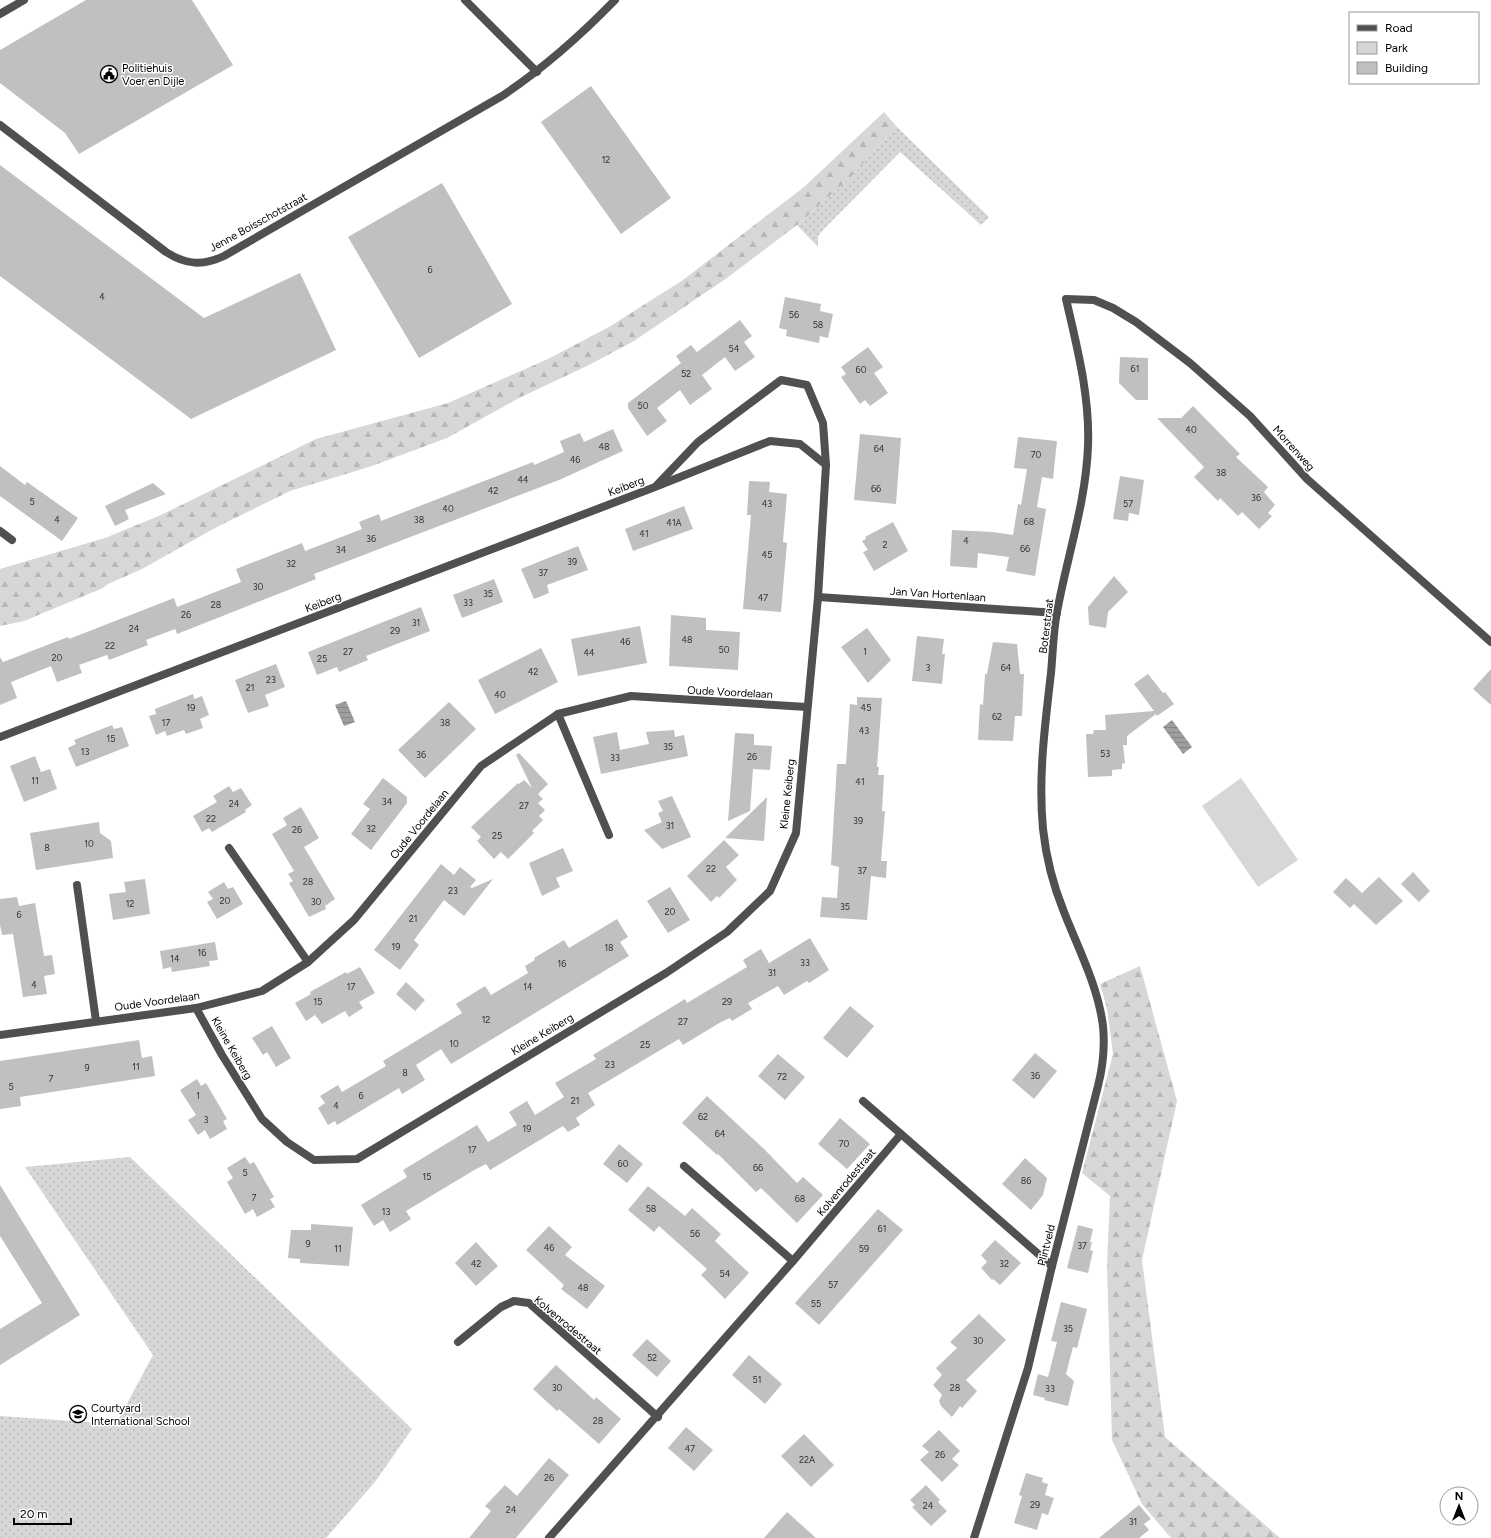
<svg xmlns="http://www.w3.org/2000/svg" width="1491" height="1538" font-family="Figtree,sans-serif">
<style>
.grass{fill:url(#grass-dots)}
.forest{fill:url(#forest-firs)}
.green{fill:#d7d7d7}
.water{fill:url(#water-rules)}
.building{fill:#c0c0c0}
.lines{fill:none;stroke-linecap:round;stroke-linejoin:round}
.street{stroke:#505050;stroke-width:8}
.labels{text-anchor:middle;stroke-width:3;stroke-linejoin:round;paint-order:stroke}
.number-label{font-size:9px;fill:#303030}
.poi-label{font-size:11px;fill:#000;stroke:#fff;text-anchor:start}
.street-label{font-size:11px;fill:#000;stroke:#fff}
</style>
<defs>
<pattern id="grass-dots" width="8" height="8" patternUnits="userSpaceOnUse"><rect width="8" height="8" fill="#d7d7d7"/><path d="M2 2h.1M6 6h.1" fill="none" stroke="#b7b7b7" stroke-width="1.8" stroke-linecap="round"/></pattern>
<pattern id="forest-firs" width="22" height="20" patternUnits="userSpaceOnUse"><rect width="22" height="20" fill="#d7d7d7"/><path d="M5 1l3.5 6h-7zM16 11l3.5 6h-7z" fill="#b7b7b7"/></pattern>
<pattern id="water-rules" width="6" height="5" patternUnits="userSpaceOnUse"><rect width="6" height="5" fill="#9e9e9e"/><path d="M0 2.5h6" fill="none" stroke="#868686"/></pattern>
</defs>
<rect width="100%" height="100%" fill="#fff"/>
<g class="grass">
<path d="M896 126 989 217 981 225 900 152 822 231 818 236V247L797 225 851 177Z"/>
<path d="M130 1157 412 1429 375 1482 326 1538H0V1416L116 1424 153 1355 25 1167Z"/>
</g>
<g class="forest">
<path d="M884 112 896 126 851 177 797 225 727 278 634 341 589 365 519 398 447 438 372 466 290 491 215 528 142 569 108 584 103 588 24 621 0 626V569L105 538 161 515 316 439 448 403 548 359 609 327 683 280 804 187Z"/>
<path d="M1140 966 1177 1101 1142 1260 1165 1437 1280 1538H1171L1142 1504 1112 1440 1107 1265 1110 1196 1082 1173 1113 1054 1107 1008 1100 984Z"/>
</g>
<path class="green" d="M1241 778 1298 860 1258 887 1202 806Z"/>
<g class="water">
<path d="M346 701 355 722 344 726 335 705Z"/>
<path d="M1172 720 1192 747 1183 754 1163 727Z"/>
</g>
<g class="building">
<path d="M86 0H192L233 65 79 154 65 133 0 83V50Z"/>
<path d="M591 86 671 198 621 234 541 122Z"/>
<path d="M0 165 204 318 300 273 336 350 191 419 0 276Z"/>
<path d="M442 183 512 304 419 358 348 237Z"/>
<path d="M785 297 821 304 820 311 833 314 828 338 820 336 819 343 786 336 787 330 779 328Z"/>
<path d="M740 320 752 336 744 342 755 357 735 371 725 357 702 375 712 389 690 405 680 390 657 408 667 421 647 436 628 408V403L681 363 676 356 691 345 697 352Z"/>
<path d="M868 347 883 367 874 373 888 393 870 406 865 400 860 404 841 377 846 374 841 367Z"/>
<path d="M1120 357 1148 358V400H1136L1119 383Z"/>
<path d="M1193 406 1240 454 1236 457 1268 487 1264 492 1275 505 1268 513 1272 516 1259 529 1242 512 1238 516 1220 498 1218 501 1194 477 1204 467 1157 418H1181Z"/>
<path d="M613 429 623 451 559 480 314 574 316 579 177 634 175 629 146 640 148 645 109 660 107 655 79 665 82 673 57 682 51 666 11 682 17 698 0 705V657L3 662 68 637 69 639 174 598 177 607 241 582 236 569 302 543 305 551 362 529 359 522 379 514 381 521 533 462 534 465 564 452 560 441 580 433 584 442Z"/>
<path d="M860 434 901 438 896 504 854 500Z"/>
<path d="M1018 437 1057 441 1053 479 1042 477 1037 507 1046 509 1035 576 1006 571 1009 557 978 553 977 568 950 566 952 530 993 532 1013 535 1018 504 1021 505 1027 469 1014 468Z"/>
<path d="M0 466 25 485 27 482 78 518 62 541 0 496Z"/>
<path d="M1120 476 1144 480 1139 515 1129 513 1128 521 1113 519Z"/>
<path d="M749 481 770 482 769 492 787 494 783 542 787 543 781 612 743 609 751 515H747Z"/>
<path d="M153 483 166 494 125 510 129 519 115 526 105 506Z"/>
<path d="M684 506 693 529 633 551 625 529Z"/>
<path d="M893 522 908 551 874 571 863 552 868 550 862 541 866 539 865 537Z"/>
<path d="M578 546 588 570 547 585 549 593 534 599 521 569Z"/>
<path d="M1114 576 1128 592 1108 612 1106 628 1089 625 1088 607Z"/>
<path d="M494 579 503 602 462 618 453 595Z"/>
<path d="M421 607 430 631 366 656 368 660 339 672 337 667 317 675 308 652Z"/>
<path d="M671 615 706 618V630L740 632 738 670 669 666Z"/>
<path d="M640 626 647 663 578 676 571 639Z"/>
<path d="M867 628 891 660 868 683 841 647Z"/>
<path d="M917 636 944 639 942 654H945L942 684 912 681Z"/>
<path d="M993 642 1017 644 1020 674H1024L1022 716H1015L1013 741 978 740 980 704 983 705 985 674H987Z"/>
<path d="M541 648 558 682 495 714 478 680Z"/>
<path d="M276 664 285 687 265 695 269 706 248 713 235 680Z"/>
<path d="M1491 669V705L1473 689Z"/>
<path d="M1148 674 1163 693 1165 692 1174 704 1157 716 1156 714 1127 736V745H1123L1125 763 1122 764V769L1112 770V776L1088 777 1086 734H1093L1094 730H1106L1105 715 1154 711 1134 684Z"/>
<path d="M193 694 194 699 202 696 209 715 200 719 203 728 186 734 184 730 167 736 165 731 156 735 149 716 156 714 155 709Z"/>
<path d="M857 697 882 698 877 767H879L878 775H884L882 811H885L881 861H887L886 878 871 876 867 920 820 917 822 897 837 898 839 867 831 865 837 764H846L850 704 857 705Z"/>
<path d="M449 702 476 729 425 778 398 750Z"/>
<path d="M112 725 114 729 122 727 129 746 76 767 68 748 76 744 74 740Z"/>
<path d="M674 730 675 737 684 735 688 756 601 774 593 737 617 732 620 750 649 744 646 732Z"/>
<path d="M735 733 754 734V745L772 746 770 770 753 769 750 811 728 821Z"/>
<path d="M519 753 548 784 538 794 543 799 538 803 545 810 539 816 543 820 532 831 534 833 508 859 501 852 494 859 477 841 481 837 471 827 518 783 519 784 524 780 532 788 516 755Z"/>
<path d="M35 756 41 772 50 769 57 789 24 802 10 766Z"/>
<path d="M383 778 407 797V803L371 850 351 834 370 809 363 804Z"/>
<path d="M229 786 233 792 241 788 252 805 245 810 246 812 212 832 209 828 202 832 193 816 217 802 213 796Z"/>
<path d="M672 796 691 837 662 849 644 830 662 822 658 813 663 811 658 801Z"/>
<path d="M767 797 764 841 725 838Z"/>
<path d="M301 807 319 838 304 847 335 899 325 906 326 909 309 917 289 883 293 881 288 874 294 871 272 834 287 825 283 818Z"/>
<path d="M99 822 100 833 111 841 113 858 36 870 30 833Z"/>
<path d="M724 840 739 855 726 867 737 880 719 898 717 896 711 902 687 876Z"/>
<path d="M563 848 573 871 556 878 560 887 542 896 529 863Z"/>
<path d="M441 864 454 875 460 867 476 880 470 887 472 888 493 879 464 916 444 900 414 940 419 945 400 970 374 950Z"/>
<path d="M1413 872 1430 891 1419 902 1401 884Z"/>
<path d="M1379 877 1403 901 1376 925 1354 904 1350 908 1333 892 1346 878 1362 893Z"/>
<path d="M145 879 150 914 113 920 109 894 126 892 124 882Z"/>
<path d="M224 882 228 889 233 887 243 904 217 919 207 902 213 899 208 892Z"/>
<path d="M670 887 690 920 668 933 647 901Z"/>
<path d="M17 897 19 906 35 903 44 956 52 955 55 974 44 976 47 994 23 997 13 934 2 935 0 925V899Z"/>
<path d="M617 919 628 937 620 942 629 956 451 1064 441 1049 416 1065 425 1080 402 1094 399 1088 337 1125 335 1121 328 1125 318 1108 325 1103 320 1096 338 1085 342 1092 386 1066 383 1061 462 1013 456 1004 485 986 491 995 528 973 525 966 535 960 534 958 564 940 569 948Z"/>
<path d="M810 938 829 970 809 983 807 981 784 995 778 986 748 1003 752 1009 732 1021 730 1018 721 1022 683 1045 679 1039 588 1093 595 1105 576 1118 580 1125 568 1132 563 1126 490 1170 486 1164 476 1169 406 1211 411 1219 390 1232 383 1220 374 1226 361 1205 407 1177 403 1170 477 1125 488 1142 517 1125 509 1112 527 1101 535 1115 564 1097 555 1083 596 1059 593 1055 685 999 687 1003 747 967 743 960 761 949 769 963Z"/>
<path d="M215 942 218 960 209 961 210 966 172 972 171 967 163 969 160 951Z"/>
<path d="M360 967 375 993 359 1002 363 1008 349 1017 345 1011 322 1024 315 1015 306 1021 295 1003 311 994 310 992 346 972 347 974Z"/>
<path d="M406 982 425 1000 415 1011 396 994Z"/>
<path d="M850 1006 874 1026 847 1058 823 1038Z"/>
<path d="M272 1026 291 1058 276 1067 267 1052 263 1055 252 1038Z"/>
<path d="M139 1040 142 1058 152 1056 155 1076 20 1097 21 1106 0 1109V1061Z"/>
<path d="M1035 1053 1057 1071 1034 1099 1012 1080Z"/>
<path d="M778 1054 805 1077 785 1100 758 1076Z"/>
<path d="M197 1079 201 1086 206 1083 227 1119 223 1121 227 1129 210 1139 205 1130 198 1135 188 1120 196 1115 180 1090Z"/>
<path d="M707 1096 764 1149 797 1183 803 1177 823 1195 797 1223 761 1188 756 1192 718 1154 717 1155 682 1123Z"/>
<path d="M840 1118 870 1144 847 1169 818 1144Z"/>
<path d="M619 1144 643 1164 627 1183 603 1164Z"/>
<path d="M245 1157 250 1164 254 1162 274 1197 270 1199 275 1207 257 1217 253 1209 245 1214 227 1182 233 1178 227 1168Z"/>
<path d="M1025 1158 1047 1178 1043 1195 1031 1210 1002 1184Z"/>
<path d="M0 1185 80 1315 0 1365V1329L42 1303 0 1236Z"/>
<path d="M648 1186 685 1216 692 1208 721 1234 715 1241 749 1273 725 1299 701 1275 707 1269 659 1226 654 1232 628 1210Z"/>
<path d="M878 1209 903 1230 819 1325 795 1303Z"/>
<path d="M311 1224 353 1227 349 1266 300 1263V1259L288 1258 291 1230H311Z"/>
<path d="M1078 1225 1093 1229 1090 1242H1092L1090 1250 1093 1251 1088 1273 1067 1268Z"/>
<path d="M549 1226 572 1247 565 1255 605 1286 587 1309 561 1289 564 1285 526 1250Z"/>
<path d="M995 1240 1021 1263 1000 1285 993 1279 992 1280 981 1268 987 1262 981 1255Z"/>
<path d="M476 1242 498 1266 476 1286 455 1263Z"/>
<path d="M1061 1302 1087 1309 1077 1348 1073 1347 1066 1374 1074 1381 1068 1406 1044 1400 1045 1398 1033 1395 1038 1374 1048 1377 1057 1342 1051 1341Z"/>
<path d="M979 1314 1006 1340 966 1380 977 1391 962 1408 960 1406 952 1417 941 1406 939 1401 942 1395 933 1385 942 1375 936 1368 957 1348 950 1342Z"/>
<path d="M647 1339 671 1361 657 1377 632 1355Z"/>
<path d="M749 1355 782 1384 765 1404 732 1375Z"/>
<path d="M556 1365 594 1400 596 1397 621 1419 599 1444 559 1409 557 1411 533 1389Z"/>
<path d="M686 1427 713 1450 694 1471 668 1448Z"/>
<path d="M939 1430 960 1451 952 1459 959 1465 942 1482 920 1460 929 1452 922 1446Z"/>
<path d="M804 1434 834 1465 811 1487 781 1456Z"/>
<path d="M549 1458 569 1475 516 1538H469L491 1511 485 1506 505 1485 517 1496Z"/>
<path d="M1026 1473 1043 1478 1042 1482 1048 1484 1045 1495 1054 1498 1048 1515 1042 1513 1037 1530 1014 1523 1022 1496 1019 1495Z"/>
<path d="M926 1485 940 1500 938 1502 947 1511 931 1526 912 1507 915 1505 910 1500Z"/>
<path d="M1139 1505 1151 1519 1144 1524 1149 1530 1139 1538H1099Z"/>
<path d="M787 1512 816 1538H764Z"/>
</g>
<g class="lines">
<g class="street">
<path d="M465 0 537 72"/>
<path d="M0 14 24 0"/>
<path d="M0 125 166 252C186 265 203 266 224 256L502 96C544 68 580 36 615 0"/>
<path d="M657 485 698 442 781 380 807 385 823 423 826 465"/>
<path d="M0 531 12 540"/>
<path d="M818 597 1057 613"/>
<path d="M558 714 609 835"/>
<path d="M0 737 655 487 770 441 800 444 826 465 818 597 796 833 770 891 727 932 666 973 357 1159 314 1160 287 1142 262 1119 222 1055 196 1008"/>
<path d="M229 848 308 962"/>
<path d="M77 885 96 1021"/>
<path d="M0 1035 196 1008 262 991 308 962 354 920 481 766 558 714 631 696 807 707"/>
<path d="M863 1101 901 1134"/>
<path d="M684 1166 793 1261"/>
<path d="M458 1342 501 1307 514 1301 529 1303 658 1417"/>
<path d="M549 1538 793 1261 901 1134 1052 1266"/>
<path d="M974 1538 1028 1368 1052 1266 1098 1086C1103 1066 1105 1046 1103 1026 1098 986 1078 948 1064 912 1053 885 1046 857 1043 829 1038 777 1045 725 1051 673 1053 652 1053 632 1057 612 1067 557 1086 502 1088 446 1090 396 1077 347 1066 299L1094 300 1113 308 1136 322 1190 363 1250 416 1307 479 1491 642"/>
</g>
</g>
<defs>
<g id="civic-ring" transform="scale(0.9)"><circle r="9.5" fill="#fff" stroke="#000" stroke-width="1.5"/><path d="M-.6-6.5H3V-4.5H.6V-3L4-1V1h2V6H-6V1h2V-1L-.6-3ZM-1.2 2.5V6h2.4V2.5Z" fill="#000"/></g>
<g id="school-ring" transform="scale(0.9)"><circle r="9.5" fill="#fff" stroke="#000" stroke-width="1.5"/><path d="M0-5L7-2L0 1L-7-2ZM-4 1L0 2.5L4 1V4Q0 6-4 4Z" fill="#000"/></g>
</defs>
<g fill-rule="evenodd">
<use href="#civic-ring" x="109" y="74"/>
<use href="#school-ring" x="78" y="1414"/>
</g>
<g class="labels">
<g class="number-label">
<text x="606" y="163">12</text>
<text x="430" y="273">6</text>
<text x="102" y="300">4</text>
<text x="794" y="318">56</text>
<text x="818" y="328">58</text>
<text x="734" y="352">54</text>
<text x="1135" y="372">61</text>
<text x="861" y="373">60</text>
<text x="686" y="377">52</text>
<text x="643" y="409">50</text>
<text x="1191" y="433">40</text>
<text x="604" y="450">48</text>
<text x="879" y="452">64</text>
<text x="1036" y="458">70</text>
<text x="575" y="463">46</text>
<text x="1221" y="476">38</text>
<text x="523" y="483">44</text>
<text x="876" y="492">66</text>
<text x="493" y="494">42</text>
<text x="1256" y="501">36</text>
<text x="32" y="505">5</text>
<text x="767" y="507">43</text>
<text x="1128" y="507">57</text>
<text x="448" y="512">40</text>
<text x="57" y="523">4</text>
<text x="419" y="523">38</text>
<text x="1029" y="525">68</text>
<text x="674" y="526">41A</text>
<text x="644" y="537">41</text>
<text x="371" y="542">36</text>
<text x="966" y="544">4</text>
<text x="885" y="548">2</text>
<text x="1025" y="552">66</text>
<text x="341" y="553">34</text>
<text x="767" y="558">45</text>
<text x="572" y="565">39</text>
<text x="291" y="567">32</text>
<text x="543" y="576">37</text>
<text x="258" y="590">30</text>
<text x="488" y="597">35</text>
<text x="763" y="601">47</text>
<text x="468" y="606">33</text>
<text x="216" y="608">28</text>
<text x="186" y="618">26</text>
<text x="416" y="626">31</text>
<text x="134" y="632">24</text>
<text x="395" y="634">29</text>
<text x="687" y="643">48</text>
<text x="625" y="645">46</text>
<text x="110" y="649">22</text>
<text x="724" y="653">50</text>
<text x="348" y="655">27</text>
<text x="865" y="655">1</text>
<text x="589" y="656">44</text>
<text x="57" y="661">20</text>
<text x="322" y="662">25</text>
<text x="928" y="671">3</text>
<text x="1006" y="671">64</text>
<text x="533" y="675">42</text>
<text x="271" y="683">23</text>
<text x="250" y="691">21</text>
<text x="500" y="698">40</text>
<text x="191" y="711">19</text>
<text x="866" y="711">45</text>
<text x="997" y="720">62</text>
<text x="166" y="726">17</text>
<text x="445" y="726">38</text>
<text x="864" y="734">43</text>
<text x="111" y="742">15</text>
<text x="668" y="750">35</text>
<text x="85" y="755">13</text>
<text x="1105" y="757">53</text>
<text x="421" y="758">36</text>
<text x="752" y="760">26</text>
<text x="615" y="761">33</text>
<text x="35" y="784">11</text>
<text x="860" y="785">41</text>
<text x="387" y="805">34</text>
<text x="234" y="807">24</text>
<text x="524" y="809">27</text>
<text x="211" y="822">22</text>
<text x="858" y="824">39</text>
<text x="670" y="829">31</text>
<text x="371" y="832">32</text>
<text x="297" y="833">26</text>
<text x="497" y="839">25</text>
<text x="89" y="847">10</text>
<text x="47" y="851">8</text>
<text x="711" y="872">22</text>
<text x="862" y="874">37</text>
<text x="308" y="885">28</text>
<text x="453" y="894">23</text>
<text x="225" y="904">20</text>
<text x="316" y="905">30</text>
<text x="130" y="907">12</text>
<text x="845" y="910">35</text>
<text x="670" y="915">20</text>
<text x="19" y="918">6</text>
<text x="413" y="922">21</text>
<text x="396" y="950">19</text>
<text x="609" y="951">18</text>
<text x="202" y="956">16</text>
<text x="175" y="962">14</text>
<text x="805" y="966">33</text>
<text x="562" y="967">16</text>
<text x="772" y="976">31</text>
<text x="34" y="988">4</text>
<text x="351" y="990">17</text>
<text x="528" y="990">14</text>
<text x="318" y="1005">15</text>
<text x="727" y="1005">29</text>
<text x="486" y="1023">12</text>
<text x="683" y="1025">27</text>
<text x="454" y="1047">10</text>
<text x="645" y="1048">25</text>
<text x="610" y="1068">23</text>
<text x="136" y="1070">11</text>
<text x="87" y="1071">9</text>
<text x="405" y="1076">8</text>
<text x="1035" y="1079">36</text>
<text x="782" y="1080">72</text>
<text x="51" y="1082">7</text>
<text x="11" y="1090">5</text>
<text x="198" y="1099">1</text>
<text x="361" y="1099">6</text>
<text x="575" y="1104">21</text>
<text x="336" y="1109">4</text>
<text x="703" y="1120">62</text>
<text x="206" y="1123">3</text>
<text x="527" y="1132">19</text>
<text x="720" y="1137">64</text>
<text x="844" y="1147">70</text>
<text x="472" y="1153">17</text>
<text x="623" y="1167">60</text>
<text x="758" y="1171">66</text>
<text x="245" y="1176">5</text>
<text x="427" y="1180">15</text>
<text x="1026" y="1184">86</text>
<text x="254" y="1201">7</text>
<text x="800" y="1202">68</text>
<text x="651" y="1212">58</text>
<text x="386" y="1215">13</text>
<text x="882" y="1232">61</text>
<text x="695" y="1237">56</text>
<text x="308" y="1247">9</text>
<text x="1082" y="1249">37</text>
<text x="549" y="1251">46</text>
<text x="338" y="1252">11</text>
<text x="864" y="1252">59</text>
<text x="476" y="1267">42</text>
<text x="1004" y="1267">32</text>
<text x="725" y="1277">54</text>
<text x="833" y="1288">57</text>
<text x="583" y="1291">48</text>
<text x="816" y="1307">55</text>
<text x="1068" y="1332">35</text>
<text x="978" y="1344">30</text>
<text x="652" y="1361">52</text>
<text x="757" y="1383">51</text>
<text x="557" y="1391">30</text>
<text x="955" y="1391">28</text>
<text x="1050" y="1392">33</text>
<text x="598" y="1424">28</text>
<text x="690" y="1452">47</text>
<text x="940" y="1458">26</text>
<text x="807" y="1463">22A</text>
<text x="549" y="1481">26</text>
<text x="1035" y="1508">29</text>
<text x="928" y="1509">24</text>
<text x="511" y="1513">24</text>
<text x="1133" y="1525">31</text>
</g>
<g class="poi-label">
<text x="122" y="72">Politiehuis<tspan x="122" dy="13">Voer en Dijle</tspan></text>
<text x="91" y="1412">Courtyard<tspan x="91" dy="13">International School</tspan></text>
</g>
<g class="street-label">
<text transform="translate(258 222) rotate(-29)" y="4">Jenne Boisschotstraat</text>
<text transform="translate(1294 448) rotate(48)" y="4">Morrenweg</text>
<text transform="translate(626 486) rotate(-21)" y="4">Keiberg</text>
<text transform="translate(938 594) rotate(4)" y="4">Jan Van Hortenlaan</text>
<text transform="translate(323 602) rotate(-21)" y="4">Keiberg</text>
<text transform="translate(1046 626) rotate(-83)" y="4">Boterstraat</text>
<text transform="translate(730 692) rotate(3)" y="4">Oude Voordelaan</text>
<text transform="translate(787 794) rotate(-84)" y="4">Kleine Keiberg</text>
<text transform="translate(419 824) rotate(-51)" y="4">Oude Voordelaan</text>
<text transform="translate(157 1001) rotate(-8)" y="4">Oude Voordelaan</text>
<text transform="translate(542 1034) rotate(-31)" y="4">Kleine Keiberg</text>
<text transform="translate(232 1048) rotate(60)" y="4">Kleine Keiberg</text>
<text transform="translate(846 1182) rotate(-50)" y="4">Kolvenrodestraat</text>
<text transform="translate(1046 1245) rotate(-76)" y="4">Plintveld</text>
<text transform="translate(568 1325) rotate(40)" y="4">Kolvenrodestraat</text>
</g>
</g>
<rect x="1349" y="12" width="130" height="72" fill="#ffffff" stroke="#999999"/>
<rect x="1357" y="25" width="20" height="6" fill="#505050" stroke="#999999"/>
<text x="1385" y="32" font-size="12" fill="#000000">Road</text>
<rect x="1357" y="42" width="20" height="12" fill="#d7d7d7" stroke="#999999"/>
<text x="1385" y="52" font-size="12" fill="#000000">Park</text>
<rect x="1357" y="62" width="20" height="12" fill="#c0c0c0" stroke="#999999"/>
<text x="1385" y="72" font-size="12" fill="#000000">Building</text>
<g transform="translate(1459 1506)"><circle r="19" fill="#ffffff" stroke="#999999"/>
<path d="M0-3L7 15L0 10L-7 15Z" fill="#000000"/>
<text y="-6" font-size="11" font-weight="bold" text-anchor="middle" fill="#000000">N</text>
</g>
<path d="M14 1518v6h57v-6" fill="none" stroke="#000000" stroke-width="2"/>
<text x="20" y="1518" font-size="12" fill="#000000" stroke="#ffffff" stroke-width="3" paint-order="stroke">20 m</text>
</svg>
